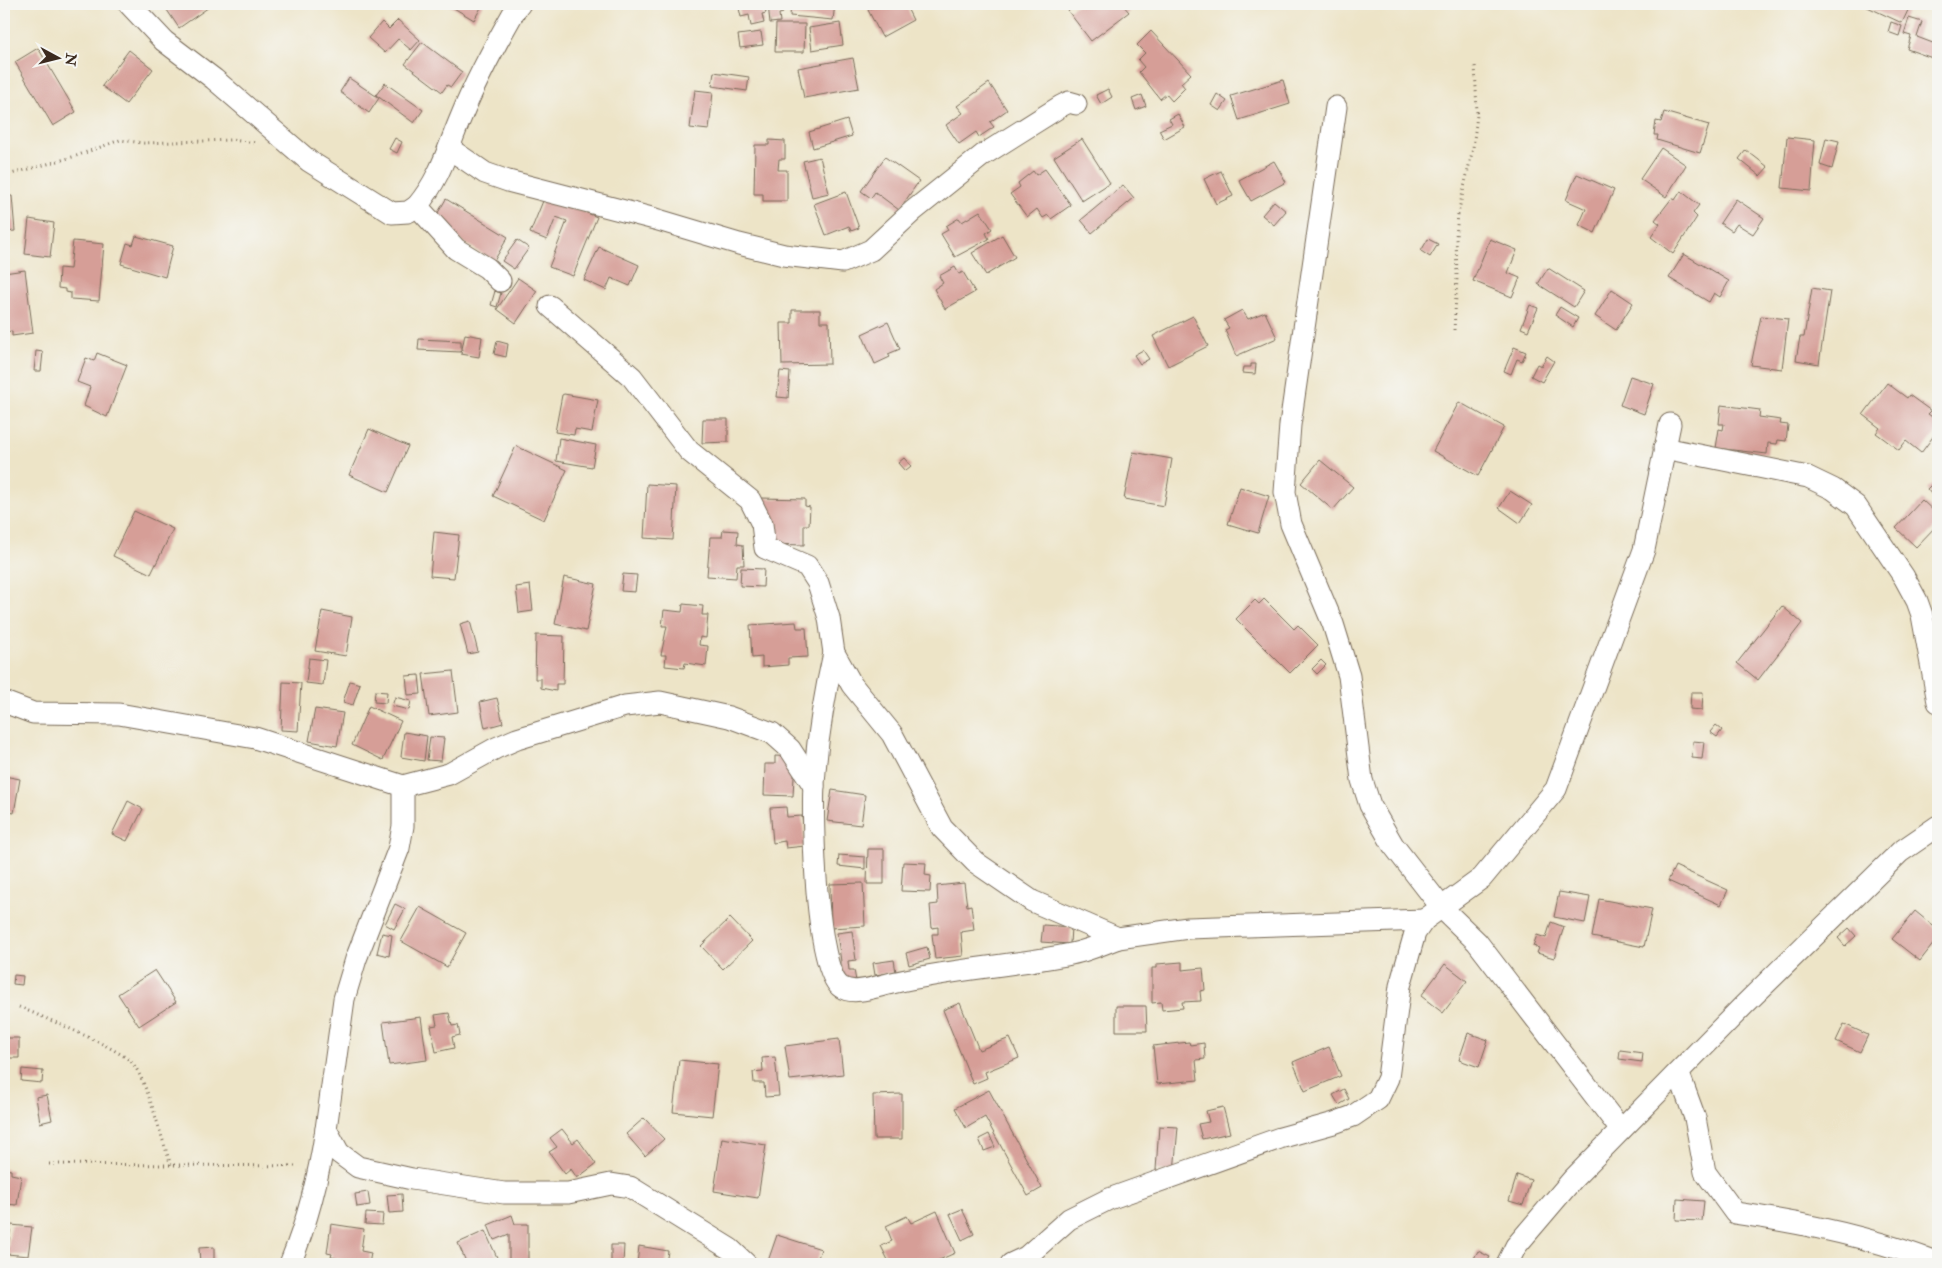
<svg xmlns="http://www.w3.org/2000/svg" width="1942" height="1268" font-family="'IM FELL Double Pica',serif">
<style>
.building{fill:#d69e97}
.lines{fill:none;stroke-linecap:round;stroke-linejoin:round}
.minor-casing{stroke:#796b59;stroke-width:23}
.path{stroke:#796b59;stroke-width:3;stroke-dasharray:1 4;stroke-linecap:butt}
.minor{stroke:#fff;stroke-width:21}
</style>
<rect width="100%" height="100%" fill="#f6f6f2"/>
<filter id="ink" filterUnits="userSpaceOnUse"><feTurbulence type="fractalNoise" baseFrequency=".02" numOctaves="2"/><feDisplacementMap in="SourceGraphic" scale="10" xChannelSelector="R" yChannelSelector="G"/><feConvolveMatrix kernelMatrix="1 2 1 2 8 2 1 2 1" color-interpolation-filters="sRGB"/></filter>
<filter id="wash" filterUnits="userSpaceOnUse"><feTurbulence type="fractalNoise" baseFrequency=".0096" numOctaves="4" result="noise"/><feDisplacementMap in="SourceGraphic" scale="20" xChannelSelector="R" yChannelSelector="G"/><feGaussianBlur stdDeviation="1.12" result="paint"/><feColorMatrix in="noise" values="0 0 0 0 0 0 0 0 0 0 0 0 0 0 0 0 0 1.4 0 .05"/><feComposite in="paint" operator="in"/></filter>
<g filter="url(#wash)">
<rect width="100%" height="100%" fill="#ede4c7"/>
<g id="blocks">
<g class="building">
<path d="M163 4H211L212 5 179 28Z"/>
<path d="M447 4H483L474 20Z"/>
<path d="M738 4H764L766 13 762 14 764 23 751 26 749 15 741 17Z"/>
<path d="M768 4H781L783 13 779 14 780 22 770 23Z"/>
<path d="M791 4H835L833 20 790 16Z"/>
<path d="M880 4H905L913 20 882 37 868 10Z"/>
<path d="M1078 4H1122L1129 12 1091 41 1068 11Z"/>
<path d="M1861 4H1905L1910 6 1902 23Z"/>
<path d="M1909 18 1922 22 1917 37 1938 45V60L1907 49 1911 36 1904 34Z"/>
<path d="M398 20 420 40 411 50 398 39 385 53 368 38 382 22 389 29Z"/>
<path d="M1891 22 1902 26 1899 36 1888 32Z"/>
<path d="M840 23 843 45 812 50 809 28Z"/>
<path d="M776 24H805L804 52H775Z"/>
<path d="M1151 31 1191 74 1181 83 1185 88 1172 101 1166 94 1160 99 1139 72 1144 67 1138 60 1145 53 1137 45Z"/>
<path d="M761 32 763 45 740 48 738 35Z"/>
<path d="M422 42 462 72 451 87 447 85 442 92 405 64Z"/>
<path d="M38 48 76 112 53 126 15 62Z"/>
<path d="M129 50 153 69 126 104 102 86Z"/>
<path d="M853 58 859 88 804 98 798 68Z"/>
<path d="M714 72 749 77 747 91 712 86Z"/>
<path d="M349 78 379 98 369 113 340 92Z"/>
<path d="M1283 80 1290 104 1239 120 1231 96Z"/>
<path d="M385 83 423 110 414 123 376 95Z"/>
<path d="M989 83 1007 110 990 122 994 127 979 137 976 132 959 144 946 125 963 113 957 106Z"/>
<path d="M1108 89 1112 97 1101 104 1096 95Z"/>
<path d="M695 90 713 92 709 130 690 128Z"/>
<path d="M1217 94 1227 101 1220 111 1211 105Z"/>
<path d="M1142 95 1146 106 1136 110 1132 99Z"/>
<path d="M1664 112 1709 125 1700 153 1657 140 1658 135H1654L1656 121 1661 122Z"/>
<path d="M1178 114 1185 127 1164 139 1159 130 1172 124 1169 119Z"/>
<path d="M847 120 852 136 813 148 809 132Z"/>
<path d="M1787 137 1815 140 1811 191 1782 188Z"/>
<path d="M395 138 402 142 397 153 389 149Z"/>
<path d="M1826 138 1839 141 1832 169 1820 165Z"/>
<path d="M1082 139 1110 183 1082 201 1054 157Z"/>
<path d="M769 140 785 141V159H779L778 170H787V201H763V194H754L755 145H769Z"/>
<path d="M1661 148 1686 165 1666 197 1640 179Z"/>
<path d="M1746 150 1768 167 1760 176 1739 159Z"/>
<path d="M820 157 829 193 812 197 803 161Z"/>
<path d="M885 157 919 181 899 210 875 192 871 198 861 191Z"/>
<path d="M1274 161 1286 182 1251 201 1239 180Z"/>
<path d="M1045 169 1071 205 1051 219 1048 215 1043 218 1037 209 1027 217 1010 194 1020 187 1018 183 1033 171 1036 175Z"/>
<path d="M1221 171 1233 196 1216 204 1204 179Z"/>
<path d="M1577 174 1614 190 1595 233 1579 225 1586 209 1566 200Z"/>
<path d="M1123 185 1134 198 1092 233 1081 220Z"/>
<path d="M1681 191 1699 205 1693 213 1697 217 1673 254 1651 237 1660 224 1655 220 1672 198 1675 200Z"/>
<path d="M846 192 859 228 851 231 849 226 826 235 814 204Z"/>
<path d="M4 196H12L15 231 4 232Z"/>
<path d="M545 196 597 217 573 276 549 267 567 221 556 217 547 240 530 233Z"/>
<path d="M446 199 508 237 494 261 432 223Z"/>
<path d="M1736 199 1764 218 1753 234 1737 224 1732 231 1720 223Z"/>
<path d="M1274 201 1286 211 1274 225 1262 215Z"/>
<path d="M980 211 992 229 986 233 989 239 955 257 941 234 948 230 946 226 959 218 962 222Z"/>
<path d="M29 219 54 223 50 257 25 254Z"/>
<path d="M1002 235 1015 257 986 275 972 253Z"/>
<path d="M136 236 173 246 165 277 121 264 127 243 133 245Z"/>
<path d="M1428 239 1438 244 1430 257 1421 251Z"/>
<path d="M1490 239 1517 250 1508 273 1520 278 1512 297 1473 281Z"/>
<path d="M517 240 529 248 514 269 502 261Z"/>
<path d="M73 241 104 244 99 301 71 299V293L65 292V289L58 288 59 268 70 269Z"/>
<path d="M599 247 639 265 630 286 611 278 606 290 584 280Z"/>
<path d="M1684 254 1729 281 1720 297 1714 293 1709 302 1669 278Z"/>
<path d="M955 267 959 274 963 272 975 292 945 309 934 289 943 283 939 276Z"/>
<path d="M1548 268 1584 291 1574 307 1538 284Z"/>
<path d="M25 270 33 333 12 336V331L4 332V273Z"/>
<path d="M518 278 537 291 516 323 497 309Z"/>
<path d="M1812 288 1830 291 1819 364 1796 360 1800 337H1804Z"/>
<path d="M1612 289 1633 303 1616 330 1595 316Z"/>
<path d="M495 291 501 293 497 307 491 305Z"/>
<path d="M1530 305 1538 308 1528 331 1521 328Z"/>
<path d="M1560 307 1578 318 1573 327 1555 315Z"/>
<path d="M792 310H820V322H829L830 364 782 365 781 323H792Z"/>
<path d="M1242 310 1248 319 1265 312 1277 338 1236 356 1225 330 1229 328 1224 320Z"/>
<path d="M1193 316 1208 346 1168 366 1153 336Z"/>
<path d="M1761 316 1788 319 1782 369 1751 365Z"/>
<path d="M888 322 900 349 888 354 890 357 875 364 862 334Z"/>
<path d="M465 334 482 337 479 357 461 354Z"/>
<path d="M419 339 461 341V352L418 350Z"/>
<path d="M497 341 508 344 506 357 494 354Z"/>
<path d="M1514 347 1526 352 1522 361 1517 359 1511 374 1504 371Z"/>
<path d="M1143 350 1149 359 1140 364 1134 355Z"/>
<path d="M36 351 43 352 41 371H34Z"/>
<path d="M97 353 127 365 107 417 84 406 90 387 77 382 86 358 94 361Z"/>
<path d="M1547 356 1554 361 1542 382 1531 376 1537 364 1541 366Z"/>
<path d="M1251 364H1256L1255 374 1242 373 1243 367H1251Z"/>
<path d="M780 371 790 372 788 398 777 397Z"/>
<path d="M1630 376 1654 384 1644 414 1620 405Z"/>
<path d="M1887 383 1907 398 1909 395 1931 411 1928 414 1938 421V430L1921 453 1906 441 1899 450 1876 433 1880 428 1863 415Z"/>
<path d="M564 394 598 400 592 432 575 429 574 435 555 432 562 395Z"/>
<path d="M1459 402 1504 427 1478 476 1433 451Z"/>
<path d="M1721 405 1760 410 1759 417 1781 420 1780 424 1788 425 1786 441 1778 440 1777 444 1768 443 1767 454 1716 448 1719 429 1723 430 1724 424H1719Z"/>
<path d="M703 419H728V442L702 443Z"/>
<path d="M369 429 408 446 388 492 349 475Z"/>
<path d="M559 438 596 445 592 467 556 461Z"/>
<path d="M516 446 567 470 544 520 493 496Z"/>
<path d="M1133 452 1172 459 1164 506 1124 499Z"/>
<path d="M904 458 911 466 905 471 898 463Z"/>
<path d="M1320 460 1353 487 1333 510 1301 483Z"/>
<path d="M1938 478V502L1927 489Z"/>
<path d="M647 484 676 486 673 540 644 538Z"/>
<path d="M1240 487 1269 496 1258 533 1228 524Z"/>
<path d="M1510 491 1532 505 1520 523 1499 508Z"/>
<path d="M761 498 805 499V506L810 507 809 525H804V545L767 544 761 514Z"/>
<path d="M1922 500 1938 515V524L1916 547 1896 528Z"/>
<path d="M134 511 173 529 151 574 113 556Z"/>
<path d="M723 530 738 531 737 544 743 545 744 565H737L736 578 707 576 710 537H722Z"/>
<path d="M434 532 459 535 454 578 430 576Z"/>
<path d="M741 568 764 569 763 587 740 586Z"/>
<path d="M623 574 637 575 635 592 621 591Z"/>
<path d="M564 577 596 584 586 631 555 624Z"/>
<path d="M530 585 533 611 519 613 516 587Z"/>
<path d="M1264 599 1294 629 1298 625 1318 645 1290 673 1236 619 1255 600 1259 604Z"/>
<path d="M683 604 703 606 702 615H708L706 638 700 637 699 645 708 646 706 666 685 663 684 668 665 666 666 655H661L667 626H662L664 610 682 612Z"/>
<path d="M1782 606 1802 623 1758 680 1737 663Z"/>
<path d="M322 611 352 617 346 656 315 651Z"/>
<path d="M470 621 478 652 468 654 460 624Z"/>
<path d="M796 622 797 628H806L808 657 788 658V665L762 667V657L752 658 750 625Z"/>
<path d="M536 635 564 636 563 684H556V691L541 688V679H535Z"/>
<path d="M309 658 326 660 323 685 306 683Z"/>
<path d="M1321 660 1326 665 1317 674 1312 669Z"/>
<path d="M453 671 458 712 429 716 423 674Z"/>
<path d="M419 675 421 694 408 695 406 676Z"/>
<path d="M350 681 360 684 353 705 343 702Z"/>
<path d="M283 682 301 683 298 731 281 730Z"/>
<path d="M375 691 387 692 386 703 374 702Z"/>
<path d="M1691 692H1703L1702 710 1690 709Z"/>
<path d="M395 697 411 701 409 710 392 706Z"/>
<path d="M497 698 503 723 485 728 480 702Z"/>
<path d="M369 706 401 721 383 760 352 745Z"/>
<path d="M315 709 343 713 337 746 309 741Z"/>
<path d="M1716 725 1722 730 1717 737 1710 732Z"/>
<path d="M404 732 427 736 424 761 401 757Z"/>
<path d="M430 737 444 738 441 761 427 760Z"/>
<path d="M1693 741 1704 742 1702 759 1692 758Z"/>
<path d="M775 756 795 757 793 796 764 795 765 764H775Z"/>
<path d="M4 776 20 779 14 813 4 811Z"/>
<path d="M832 790 865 795 861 825 827 821Z"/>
<path d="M128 801 143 809 127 841 112 834Z"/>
<path d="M786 807 787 817 802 816 805 846 786 848 785 841 773 843 770 808Z"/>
<path d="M868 849H884V884H867Z"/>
<path d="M839 855 865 857V869L838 866Z"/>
<path d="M903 862 926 863 925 875 931 876 930 892 901 891Z"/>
<path d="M1675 866 1728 890 1721 905 1668 881Z"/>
<path d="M863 883 865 926 831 928 830 884Z"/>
<path d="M964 883 967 906 971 905 974 930 961 932 963 956 935 959 932 934H938V927L932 928 930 905 938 904 937 886Z"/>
<path d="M1559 892 1590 897 1585 923 1554 917Z"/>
<path d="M1599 899 1652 909 1644 947 1592 937Z"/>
<path d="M395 904 405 909 394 929 385 924Z"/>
<path d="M420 907 466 933 447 967 401 941Z"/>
<path d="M1915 911 1938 930V938L1920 961 1892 939Z"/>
<path d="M730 918 752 941 723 969 701 946Z"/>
<path d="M1551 922 1564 927 1554 958 1537 953 1539 948 1533 946 1537 935 1546 938Z"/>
<path d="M1043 925 1071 927 1070 944 1041 942Z"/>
<path d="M1849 928 1856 936 1845 946 1838 938Z"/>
<path d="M852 931 856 960 848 961 849 970H854L856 981 844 983 837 933Z"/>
<path d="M382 933 392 935 389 956 377 953Z"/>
<path d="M927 947 930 959 909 965 906 953Z"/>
<path d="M894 960 896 972 875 975 873 963Z"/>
<path d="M1182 962V970L1203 968 1205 990 1200 991 1201 1001 1182 1002 1183 1008 1162 1010 1161 1002 1152 1003V968H1157V964Z"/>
<path d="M1445 964 1467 981 1443 1013 1421 996Z"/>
<path d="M155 970 176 1002 139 1026 118 994Z"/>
<path d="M14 975 23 976 22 985 13 984Z"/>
<path d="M960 1003 979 1050 1010 1038 1019 1058 985 1072 987 1078 973 1084 943 1010Z"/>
<path d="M1116 1006H1146L1147 1031H1116Z"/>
<path d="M449 1013 452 1026 458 1025 460 1035 452 1037 454 1048 436 1052 431 1026 437 1025 435 1015Z"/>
<path d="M421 1017 427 1060 389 1065 383 1022Z"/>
<path d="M1844 1024 1868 1035 1860 1052 1836 1041Z"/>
<path d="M1468 1033 1488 1040 1479 1067 1459 1060Z"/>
<path d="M5 1038H19V1058H6Z"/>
<path d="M839 1039 843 1074 790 1080 785 1046Z"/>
<path d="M1189 1042 1190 1045 1204 1043 1205 1059 1196 1060 1198 1080 1157 1084 1153 1046Z"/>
<path d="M1329 1047 1341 1076 1305 1091 1293 1062Z"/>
<path d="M1620 1050 1643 1053 1642 1062 1619 1059Z"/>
<path d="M775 1057 779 1096 765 1097 764 1083H754L753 1072 763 1071 762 1058Z"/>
<path d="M679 1060 718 1064 712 1116 673 1112Z"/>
<path d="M22 1069 43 1071 42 1083 21 1081Z"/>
<path d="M1344 1089 1349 1099 1339 1105 1333 1095Z"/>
<path d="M989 1090 1042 1188 1028 1196 985 1117 966 1128 955 1108Z"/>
<path d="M902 1094V1139H874L873 1095Z"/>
<path d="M47 1095 52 1120 40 1123 36 1097Z"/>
<path d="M1223 1107 1230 1133 1202 1139 1198 1124 1209 1122 1206 1111Z"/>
<path d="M644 1118 664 1139 645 1156 626 1134Z"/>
<path d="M1159 1126 1178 1127 1174 1172 1156 1170Z"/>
<path d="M562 1129 573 1143 578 1139 596 1164 577 1178 571 1169 565 1174 549 1152 557 1147 550 1138Z"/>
<path d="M989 1134 995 1147 984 1151 979 1139Z"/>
<path d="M722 1138 766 1145 758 1198 714 1191Z"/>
<path d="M4 1169 11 1170V1174L21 1176 17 1205 5 1204 4 1207Z"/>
<path d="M1517 1175 1531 1180 1523 1205 1509 1201Z"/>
<path d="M368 1192 370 1205 357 1207 355 1194Z"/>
<path d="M402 1194 403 1212 389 1213 387 1195Z"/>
<path d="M1677 1199 1704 1201 1702 1221 1676 1220Z"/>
<path d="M962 1209 974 1234 962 1240 950 1214Z"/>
<path d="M937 1211 955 1253 930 1264H915L914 1262 908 1264H890L881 1246 892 1241 886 1226 907 1216 911 1223Z"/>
<path d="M366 1213 383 1214 382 1225 365 1224Z"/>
<path d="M512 1215 515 1224H528V1264H509V1234L494 1240 488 1225Z"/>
<path d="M331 1224 364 1229 361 1251 371 1253 369 1264H342L343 1260 331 1257 332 1254 327 1253Z"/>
<path d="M11 1225 32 1227 28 1256 7 1254Z"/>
<path d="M485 1231 500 1264H467L458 1243Z"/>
<path d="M777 1235 821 1249 816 1264H767Z"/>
<path d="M611 1245H624L623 1264H611Z"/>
<path d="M639 1246 668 1251 666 1264H637Z"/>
<path d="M214 1247V1264H200L199 1248Z"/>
<path d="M1478 1251 1490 1257 1486 1264H1471Z"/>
</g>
</g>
</g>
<g filter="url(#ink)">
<use href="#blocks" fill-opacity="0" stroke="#796b59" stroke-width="1"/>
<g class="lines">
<g class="minor-casing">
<g id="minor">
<path d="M129 4 164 41 214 79 309 161 392 213 408 212 417 206 456 249 487 268 500 281"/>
<path d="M1336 107 1290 425 1285 492 1291 524 1333 624 1349 676 1362 780 1370 805 1393 845 1442 908 1477 942 1621 1130"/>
<path d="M450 149 485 173 508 181 655 219 739 244 784 255 843 262 871 250 913 211 983 155 1061 106 1069 102 1076 104"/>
<path d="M417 206C441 177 447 150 461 117 476 80 495 45 515 10L520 4"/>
<path d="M550 306 632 377 689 451 750 500 762 524 765 548 807 566 818 583 829 618 834 653 852 685 892 734 942 828 975 862 1032 901 1118 938 1188 928 1424 920"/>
<path d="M1664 448 1808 477 1833 489 1856 506 1904 577 1917 601 1922 615 1938 702"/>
<path d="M834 653C824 697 817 739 814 784 812 817 815 970 841 987 854 996 877 986 892 983 951 969 1012 966 1071 954 1087 951 1103 944 1118 938"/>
<path d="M4 702 33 713 119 714 255 738 403 786V826L399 848 356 959 344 999 326 1129 339 1153 358 1167 412 1179 504 1193H568L611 1184 630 1187 730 1249 746 1264"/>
<path d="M403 786 449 774 496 748 517 739 625 706 660 702 729 717 772 733 790 749 814 786"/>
<path d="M1679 1074 1695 1118 1705 1172 1735 1213C1805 1223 1873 1237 1938 1263"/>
<path d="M290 1264C308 1220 319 1176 326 1129"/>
<path d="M1011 1264 1026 1257 1069 1219 1109 1199 1280 1138 1334 1123 1353 1116 1378 1099 1388 1078 1400 986 1415 933 1424 920 1482 878 1556 789 1644 550 1670 424"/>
<path d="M1507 1264 1516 1246 1573 1179 1744 1005 1900 852 1938 826"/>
</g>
</g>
<g class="path">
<path d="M4 176 76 156 120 140 144 143 231 140 257 143"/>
<path d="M1454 330 1457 279 1456 237 1458 214 1473 148 1477 115 1475 63"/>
<path d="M19 1007C40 1016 123 1049 134 1065 149 1087 161 1138 171 1165"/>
<path d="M49 1164 298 1166"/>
</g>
<use href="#minor" class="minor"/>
</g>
</g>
<rect width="1942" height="1268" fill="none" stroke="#f6f6f2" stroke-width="20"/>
<g transform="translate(58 58) rotate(97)" stroke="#f6f6f2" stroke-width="4" paint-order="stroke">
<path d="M0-4L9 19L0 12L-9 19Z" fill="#3b2a1e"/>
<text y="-8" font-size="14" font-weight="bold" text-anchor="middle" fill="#3b2a1e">N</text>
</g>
</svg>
